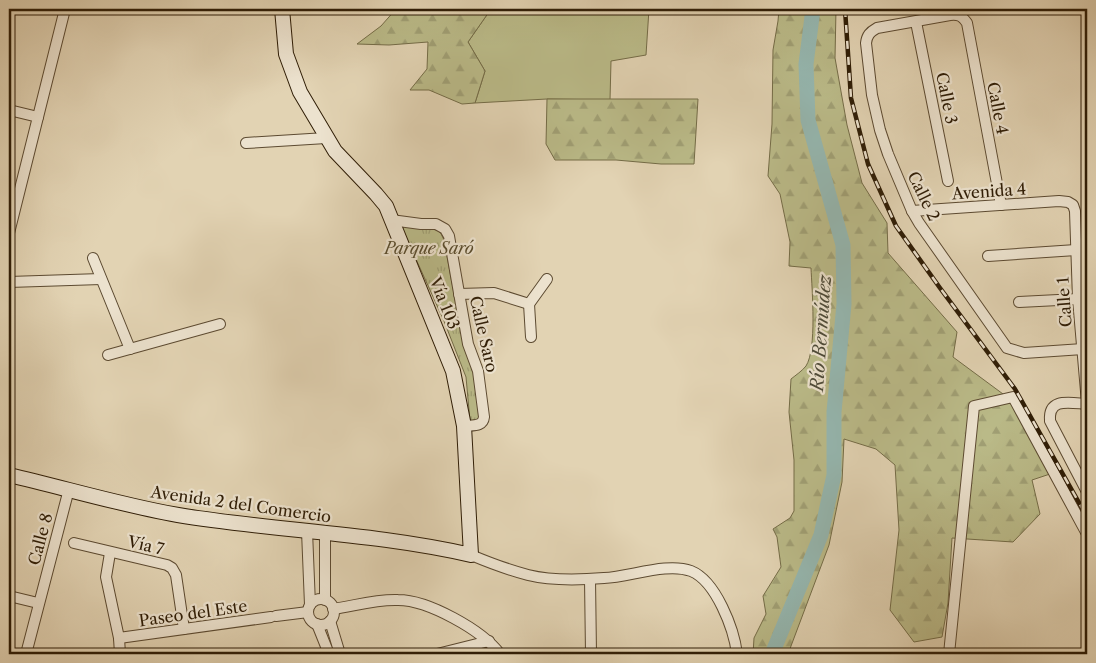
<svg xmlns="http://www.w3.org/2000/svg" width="1096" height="663" font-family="'Libre Caslon Text',serif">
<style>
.green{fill:#baba88;stroke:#746c47}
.forest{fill:url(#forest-firs);stroke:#746c47}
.park{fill:url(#park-tufts);stroke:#746c47}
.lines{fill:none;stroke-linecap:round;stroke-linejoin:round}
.river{stroke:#95b7b0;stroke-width:15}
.street-casing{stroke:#5c4a31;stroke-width:12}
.secondary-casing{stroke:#2f1d06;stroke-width:16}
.street{stroke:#ece2ce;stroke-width:10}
.secondary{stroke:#ece2ce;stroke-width:14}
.rail-casing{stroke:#2f1d06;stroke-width:4.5}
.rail{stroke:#ece2ce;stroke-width:2.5;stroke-dasharray:8;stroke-linecap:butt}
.labels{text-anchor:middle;stroke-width:4.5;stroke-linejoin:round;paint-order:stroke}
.street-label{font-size:16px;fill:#2f1d06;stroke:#ece2ce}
.park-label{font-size:16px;font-style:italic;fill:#594c2d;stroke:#ece2ce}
.water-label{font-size:18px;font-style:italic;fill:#4e4b39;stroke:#ece2ce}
</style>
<defs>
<pattern id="forest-firs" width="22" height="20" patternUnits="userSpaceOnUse" patternTransform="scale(1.25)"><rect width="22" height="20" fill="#baba88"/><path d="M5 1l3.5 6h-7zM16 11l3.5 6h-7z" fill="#a09f74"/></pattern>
<pattern id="park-tufts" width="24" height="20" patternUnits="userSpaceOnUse" patternTransform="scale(1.25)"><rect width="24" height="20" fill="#baba88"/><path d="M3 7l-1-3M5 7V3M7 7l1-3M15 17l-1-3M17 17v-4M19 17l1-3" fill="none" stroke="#a09f74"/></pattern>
</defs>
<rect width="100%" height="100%" fill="#e2d3b3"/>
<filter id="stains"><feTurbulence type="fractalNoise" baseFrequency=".004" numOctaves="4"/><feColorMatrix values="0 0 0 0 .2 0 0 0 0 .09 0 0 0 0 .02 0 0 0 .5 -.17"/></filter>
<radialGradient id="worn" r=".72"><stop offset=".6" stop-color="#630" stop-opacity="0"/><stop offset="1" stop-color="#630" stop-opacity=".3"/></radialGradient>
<path class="green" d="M491 9H649L646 55 611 61 610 100 547 99 475 103 485 71 468 42Z"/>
<g class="forest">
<path d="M396 9H491L468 42 485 71 475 103 462 104 429 90H410L427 69 428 42 389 45 357 44 381 26Z"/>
<path d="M779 9H836L835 58 847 125 862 183 887 223 888 253 957 332 953 357 1003 394 1019 413 1053 473 1032 480 1040 514 1013 542 952 538 948 603 942 637 914 642 890 610 899 530 895 465 876 449 844 439 842 482 829 545 788 654H753L754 638 766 614 763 596 781 567 777 537 773 529 790 518 794 511V460L789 412 791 379C796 375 802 371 806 366 817 349 812 290 811 268L789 266 790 242 780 194 768 176 772 124 773 50 778 21Z"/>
<path d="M547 99H698L694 164H661L616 160H555L546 144Z"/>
</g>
<path class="park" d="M401 226C408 227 433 229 437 230 441 232 442 236 444 240L464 347 476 379 480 419 470 421 466 377 444 321Z"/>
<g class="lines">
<path class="river" d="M772 654 821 535 834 475V412L844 304 843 245 808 120 806 64 813 9"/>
<g class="street-casing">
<g id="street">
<path d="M916 22 948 181"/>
<path d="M9 110 38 117"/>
<path d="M246 143 326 138"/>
<path d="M1001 205 967 23C962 16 959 14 950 15L877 28C870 32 867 35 866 43L872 95 880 130 888 154 912 211 919 223 1007 348 1024 353 1083 349"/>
<path d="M912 211 1059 201 1068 202 1073 205 1075 211 1078 299 1087 403"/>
<path d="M391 220 421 224H436L445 229 449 236 468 344 478 371 484 417C483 427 473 425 464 426"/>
<path d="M9 233 65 9"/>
<path d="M988 256 1076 250"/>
<path d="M93 258 130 349"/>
<path d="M9 282 101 279"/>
<path d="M459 294 494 293 529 304"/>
<path d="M1019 302 1078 299"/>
<path d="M529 304 531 337"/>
<path d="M529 304 547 279"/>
<path d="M108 355 220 324"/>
<path d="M1087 404C1070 403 1048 397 1050 421L1087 492"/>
<path d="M307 531 310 605"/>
<path d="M325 533V600"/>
<path d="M74 543 167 565 172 568 176 575 184 629"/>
<path d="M110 553 106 577 119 638 120 654"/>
<path d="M471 555C490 563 509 570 528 575 552 581 580 580 604 578 630 577 667 562 691 571 716 581 734 629 737 654"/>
<path d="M590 579 591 654"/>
<path d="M9 596 38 603"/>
<circle cx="321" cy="612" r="13"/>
<path d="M333 609C354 606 376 599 398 600 428 600 482 630 500 654"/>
<path d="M276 616 308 612"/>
<path d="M330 621 340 654"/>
<path d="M317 624 329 654"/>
<path d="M119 638 271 617"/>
<path d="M26 654 69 489"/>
<path d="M437 654 489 641"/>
<path d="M949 654 974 406 1013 397 1087 534"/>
</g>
</g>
<g class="secondary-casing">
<path id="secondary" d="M9 475C65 488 121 505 178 515 275 531 375 533 471 555L464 426 453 371 386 206 376 194 335 151 300 92 286 54 282 9"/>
</g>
<use href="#street" class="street"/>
<use href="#secondary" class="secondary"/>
<g class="rail-casing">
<path id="rail" d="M845 9 851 98 868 164 896 226 940 288 1015 389 1087 517"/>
</g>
<use href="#rail" class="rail"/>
</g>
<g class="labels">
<g class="street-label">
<text transform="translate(947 98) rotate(79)" y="6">Calle 3</text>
<text transform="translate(998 108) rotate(79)" y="6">Calle 4</text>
<text transform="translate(989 191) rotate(-4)" y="6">Avenida 4</text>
<text transform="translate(924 196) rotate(64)" y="6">Calle 2</text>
<text transform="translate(1064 302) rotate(-94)" y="6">Calle 1</text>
<text transform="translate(445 303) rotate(68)" y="6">Vía 103</text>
<text transform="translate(484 334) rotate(77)" y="6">Calle Saro</text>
<text transform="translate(241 504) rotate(8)" y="6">Avenida 2 del Comercio</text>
<text transform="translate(40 539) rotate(-75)" y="6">Calle 8</text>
<text transform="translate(146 545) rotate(13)" y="6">Vía 7</text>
<text transform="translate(193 613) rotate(-8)" y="6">Paseo del Este</text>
</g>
<g class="park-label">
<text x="429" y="254">Parque Saró</text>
</g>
<g class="water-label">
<text transform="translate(821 333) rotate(-86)" y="6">Río Bermúdez</text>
</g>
</g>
<rect width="1096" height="663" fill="none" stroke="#e2d3b3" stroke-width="30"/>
<rect x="10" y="10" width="1076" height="643" fill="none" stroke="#2f1d06" stroke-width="2.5"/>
<rect x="15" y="15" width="1066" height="633" fill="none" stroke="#2f1d06"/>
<rect width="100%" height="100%" filter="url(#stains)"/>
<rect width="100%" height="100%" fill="url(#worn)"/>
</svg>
